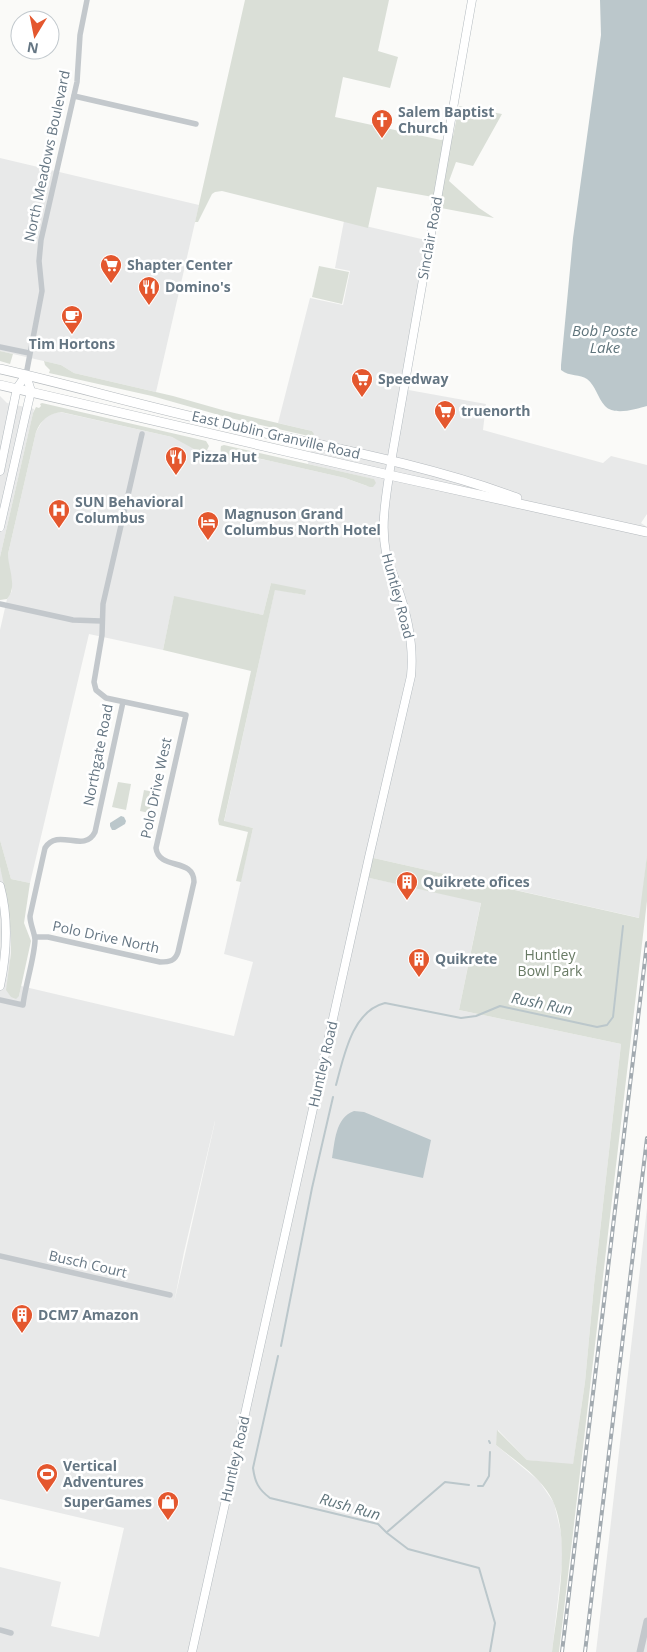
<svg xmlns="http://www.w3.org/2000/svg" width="647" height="1652" font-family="'Open Sans',sans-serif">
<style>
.built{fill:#e8e9e9;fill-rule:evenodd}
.green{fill:#dadfd7}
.water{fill:#bbc7cb}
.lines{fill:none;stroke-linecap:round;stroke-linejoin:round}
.stream{stroke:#bbc7cb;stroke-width:2}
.secondary-casing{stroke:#b3babf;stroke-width:9}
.primary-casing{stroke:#b5babe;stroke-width:10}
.minor{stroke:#c3c8cc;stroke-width:5.5}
.tertiary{stroke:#c3c8cc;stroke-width:7}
.secondary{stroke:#fff;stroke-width:8}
.primary{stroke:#fff;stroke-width:9}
.rail-casing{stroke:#a2aab0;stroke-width:4}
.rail{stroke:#fff;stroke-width:2;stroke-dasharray:5.5;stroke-linecap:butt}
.labels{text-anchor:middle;stroke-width:5;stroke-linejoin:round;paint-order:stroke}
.poi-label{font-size:14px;font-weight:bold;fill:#657683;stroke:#fff;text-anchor:start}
.street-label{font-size:14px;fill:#657683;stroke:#fff}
.park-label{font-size:14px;fill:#687a64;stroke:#fff}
.water-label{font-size:15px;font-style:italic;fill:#60757c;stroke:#fff}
</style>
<rect width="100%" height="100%" fill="#fafaf8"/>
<g class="built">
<path d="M0 158 199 205 156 392 87 376 74 373 61 365 0 351Z"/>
<path d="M344 221 430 241 403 389 486 404 483 430 603 463 611 456 647 465V514L641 523 647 527V855L640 918 369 857 365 877 481 902 459 1010 621 1044 594 1285 585 1382 573 1465 527 1460 498 1430 496 1445 539 1481 554 1503 561 1533 563 1555 552 1652H0V1567L61 1582 51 1626 99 1637 124 1528 0 1499V867L5 883 9 914 11 935 10 964 19 996 21 986 234 1036 253 962 224 954 253 828 224 822 275 589 304 595 271 583 263 615 174 597 163 650 89 634 30 883 11 879 0 840V630L7 599 12 591V582L8 561V554L36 432 43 420 48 415 60 412 172 437 203 451 207 450 220 452 222 456 239 460 254 458 266 460 345 478 367 486 373 479 308 464 314 435 312 431 278 423 310 298 343 305 350 271 335 268ZM215 1121V1122L174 1303 184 1252Z"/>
<path d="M0 396 7 403 34 409 0 557Z"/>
<path d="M647 1206V1652H596L647 1208Z"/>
</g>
<g class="green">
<path d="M245 0H389L378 51 398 57 390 88 343 77 335 117 441 140 453 136 459 106 502 114 473 166 456 162 449 181 479 208 494 218 441 208 433 197 377 187 368 228 222 191 215 192 212 194 198 222H195Z"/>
<path d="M319 266 349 272 342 304 312 297Z"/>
<path d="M0 351 13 354 10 364 0 361Z"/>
<path d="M44 361 61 365 74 373 87 376 173 396 226 411 312 431 314 434 313 437 226 417 152 396 49 373 50 370 45 365Z"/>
<path d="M42 403 206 441 209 446 207 450 200 451 194 449 172 437 61 412C48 414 41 420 36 432L8 554C8 568 18 587 7 599L0 600V557L33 413 36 407 39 408 41 406 40 404Z"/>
<path d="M224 445 374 479 376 483 373 487H370L345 478 266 460C262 459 257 458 253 458 243 458 217 466 221 446Z"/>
<path d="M271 583 306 590 305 595 275 590 224 821 253 828 241 882 236 881 248 832 219 825 218 820 251 671 163 650 174 596 263 615Z"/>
<path d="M118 782 131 784 126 810 112 807Z"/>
<path d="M144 790 154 792 149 813 140 811Z"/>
<path d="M0 840 11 879 30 883 24 923 31 941 19 996 16 999 11 997 6 990 11 953V935L7 899 0 867Z"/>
<path d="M647 855V901L559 1652H552C557 1608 574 1528 547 1491 534 1472 513 1459 496 1445L497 1430 527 1460 573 1464 585 1382 594 1285 621 1044 459 1010 481 903 365 877 369 857 639 918Z"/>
</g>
<g class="water">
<path d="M600 0H647V406C636 409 614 416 605 406 597 397 596 386 587 379 580 374 570 377 561 370V365L573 238 601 35Z"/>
<path d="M121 816 124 817 126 821 125 824 115 830H112L110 826V823Z"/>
<path d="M354 1111 364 1112 431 1140 423 1178 332 1158C335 1142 335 1118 354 1111Z"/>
</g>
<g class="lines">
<g class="stream">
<path d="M336 1085C344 1056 352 1011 385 1003L461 1018 476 1016 500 1006 597 1027 607 1025 613 1017 623 926"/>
<path d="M281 1346 312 1188 333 1097"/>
<path d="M278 1356 253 1468C255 1482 258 1489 270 1498L378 1524 387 1533 408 1549 479 1568 495 1623 490 1652"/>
<path d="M489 1441 490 1443"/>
<path d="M478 1486H483L489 1476 490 1452"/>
<path d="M387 1532 445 1482 469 1485"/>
</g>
<g class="secondary-casing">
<g id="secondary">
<path d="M0 471 17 388 26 375"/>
<path d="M0 527 31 391 26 375"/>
<path d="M0 886C9 919 7 953 0 986"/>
<path d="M192 1652 369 857 411 676C414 645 408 616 397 586 394 575 389 565 386 553 380 523 387 492 391 462L472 0"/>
</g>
</g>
<g class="primary-casing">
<g id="primary">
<path d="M0 369C75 386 149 408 224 424 322 446 422 463 517 498"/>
<path d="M0 385 389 475 647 532"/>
</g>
</g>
<g class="minor">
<path d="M74 96 196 124"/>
<path d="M0 347 29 353"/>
<path d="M26 375 42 291 39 261 41 240 77 82 80 35 87 0"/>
<path d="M0 604 73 620 101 621"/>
<path d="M35 937H48L160 962C170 962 175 961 178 952L194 882C194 857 159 871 156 848L186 715 106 698 96 690 94 682 102 635 103 604 142 434"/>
<path d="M0 1000 23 1005C25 986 35 956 35 939 34 931 30 924 30 916L45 848C58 827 84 854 95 832L123 702"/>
<path d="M0 1256 170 1295"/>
<path d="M0 1630 11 1633"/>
</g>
<path class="tertiary" d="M640 1652 647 1621"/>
<use href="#secondary" class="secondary"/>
<use href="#primary" class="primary"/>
<g class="rail-casing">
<g id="rail">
<path d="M562 1652 647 943"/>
<path d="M585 1652 647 1138"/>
</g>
</g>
<use href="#rail" class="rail"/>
</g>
<defs>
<g id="church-pin" transform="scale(1.125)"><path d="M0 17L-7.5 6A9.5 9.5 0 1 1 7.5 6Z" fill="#e4572e" stroke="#fff"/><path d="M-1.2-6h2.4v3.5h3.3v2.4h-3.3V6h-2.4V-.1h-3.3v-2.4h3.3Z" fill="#fff"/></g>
<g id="supermarket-pin" transform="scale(1.125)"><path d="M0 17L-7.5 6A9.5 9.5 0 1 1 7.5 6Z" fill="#e4572e" stroke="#fff"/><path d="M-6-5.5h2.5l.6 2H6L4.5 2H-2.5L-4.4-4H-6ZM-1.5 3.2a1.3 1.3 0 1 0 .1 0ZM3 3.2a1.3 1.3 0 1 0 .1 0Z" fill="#fff"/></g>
<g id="restaurant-pin" transform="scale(1.125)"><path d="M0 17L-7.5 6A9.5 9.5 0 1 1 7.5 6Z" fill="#e4572e" stroke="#fff"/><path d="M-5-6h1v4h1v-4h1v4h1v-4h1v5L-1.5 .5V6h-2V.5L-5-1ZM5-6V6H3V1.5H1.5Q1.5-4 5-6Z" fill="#fff"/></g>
<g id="cafe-pin" transform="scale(1.125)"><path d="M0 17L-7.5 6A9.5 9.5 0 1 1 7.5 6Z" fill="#e4572e" stroke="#fff"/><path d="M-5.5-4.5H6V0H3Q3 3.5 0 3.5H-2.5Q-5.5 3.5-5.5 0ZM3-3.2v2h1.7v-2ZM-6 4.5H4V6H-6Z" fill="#fff"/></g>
<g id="hospital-pin" transform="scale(1.125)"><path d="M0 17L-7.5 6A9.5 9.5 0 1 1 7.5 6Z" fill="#e4572e" stroke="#fff"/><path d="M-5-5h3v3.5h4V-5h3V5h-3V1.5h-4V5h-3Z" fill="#fff"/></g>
<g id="hotel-pin" transform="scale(1.125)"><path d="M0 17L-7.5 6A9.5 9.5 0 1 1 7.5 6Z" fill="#e4572e" stroke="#fff"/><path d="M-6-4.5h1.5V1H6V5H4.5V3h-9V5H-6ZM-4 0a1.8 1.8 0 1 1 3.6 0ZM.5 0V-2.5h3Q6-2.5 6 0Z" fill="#fff"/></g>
<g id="building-pin" transform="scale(1.125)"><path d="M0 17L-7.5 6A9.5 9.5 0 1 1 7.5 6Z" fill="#e4572e" stroke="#fff"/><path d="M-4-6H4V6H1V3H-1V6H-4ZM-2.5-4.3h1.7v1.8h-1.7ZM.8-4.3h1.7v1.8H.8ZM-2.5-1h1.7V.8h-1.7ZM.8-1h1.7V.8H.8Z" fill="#fff"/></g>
<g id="stadium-pin" transform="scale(1.125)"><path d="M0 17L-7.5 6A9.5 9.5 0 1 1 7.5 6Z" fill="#e4572e" stroke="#fff"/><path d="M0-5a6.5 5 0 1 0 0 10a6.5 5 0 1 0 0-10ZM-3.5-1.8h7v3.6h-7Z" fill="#fff"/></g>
<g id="shop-pin" transform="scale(1.125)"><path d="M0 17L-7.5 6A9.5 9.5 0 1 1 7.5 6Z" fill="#e4572e" stroke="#fff"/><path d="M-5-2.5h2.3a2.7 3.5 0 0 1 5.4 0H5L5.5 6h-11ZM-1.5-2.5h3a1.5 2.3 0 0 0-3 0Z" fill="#fff"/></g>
</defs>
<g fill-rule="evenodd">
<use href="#church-pin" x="382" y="120"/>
<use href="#supermarket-pin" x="111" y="265"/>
<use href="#restaurant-pin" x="149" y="287"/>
<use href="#cafe-pin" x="72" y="316"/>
<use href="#supermarket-pin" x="362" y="379"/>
<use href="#supermarket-pin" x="445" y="411"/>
<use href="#restaurant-pin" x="176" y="457"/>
<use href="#hospital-pin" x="59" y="510"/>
<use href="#hotel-pin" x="208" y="522"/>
<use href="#building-pin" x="407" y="882"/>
<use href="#building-pin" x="419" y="959"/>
<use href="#building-pin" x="22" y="1315"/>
<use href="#stadium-pin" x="47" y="1474"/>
<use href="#shop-pin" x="168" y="1502"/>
</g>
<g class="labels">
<g class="poi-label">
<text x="398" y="117">Salem Baptist<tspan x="398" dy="16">Church</tspan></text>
<text x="127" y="270">Shapter Center</text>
<text x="165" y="292">Domino's</text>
<text x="72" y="349" text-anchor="middle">Tim Hortons</text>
<text x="378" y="384">Speedway</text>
<text x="461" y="416">truenorth</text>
<text x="192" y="462">Pizza Hut</text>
<text x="75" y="507">SUN Behavioral<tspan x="75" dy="16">Columbus</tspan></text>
<text x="224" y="519">Magnuson Grand<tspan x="224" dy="16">Columbus North Hotel</tspan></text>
<text x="423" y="887">Quikrete ofices</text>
<text x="435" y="964">Quikrete</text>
<text x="38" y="1320">DCM7 Amazon</text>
<text x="63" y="1471">Vertical<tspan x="63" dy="16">Adventures</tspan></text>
<text x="152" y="1507" text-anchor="end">SuperGames</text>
</g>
<g class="street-label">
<text transform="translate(47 156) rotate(-78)" y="5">North Meadows Boulevard</text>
<text transform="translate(430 238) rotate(-80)" y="5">Sinclair Road</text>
<text transform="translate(276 435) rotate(13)" y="5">East Dublin Granville Road</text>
<text transform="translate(398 596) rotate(75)" y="5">Huntley Road</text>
<text transform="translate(98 755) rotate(-79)" y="5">Northgate Road</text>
<text transform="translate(156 788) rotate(-78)" y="5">Polo Drive West</text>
<text transform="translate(106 937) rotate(12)" y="5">Polo Drive North</text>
<text transform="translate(323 1064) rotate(-77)" y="5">Huntley Road</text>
<text transform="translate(88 1264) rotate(13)" y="5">Busch Court</text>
<text transform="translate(235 1459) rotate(-77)" y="5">Huntley Road</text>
</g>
<g class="park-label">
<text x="550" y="960">Huntley<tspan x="550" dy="16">Bowl Park</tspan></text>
</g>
<g class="water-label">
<text x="605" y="336">Bob Poste<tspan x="605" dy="17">Lake</tspan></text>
<text transform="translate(542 1004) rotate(12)" y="5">Rush Run</text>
<text transform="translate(350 1507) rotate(16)" y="5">Rush Run</text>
</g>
</g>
<g transform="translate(35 35) rotate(190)"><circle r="24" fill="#ffffff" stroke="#c1c8cd"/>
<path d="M0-4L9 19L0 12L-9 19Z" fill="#e4572e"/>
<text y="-8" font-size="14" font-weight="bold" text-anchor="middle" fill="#657683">N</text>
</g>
</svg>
